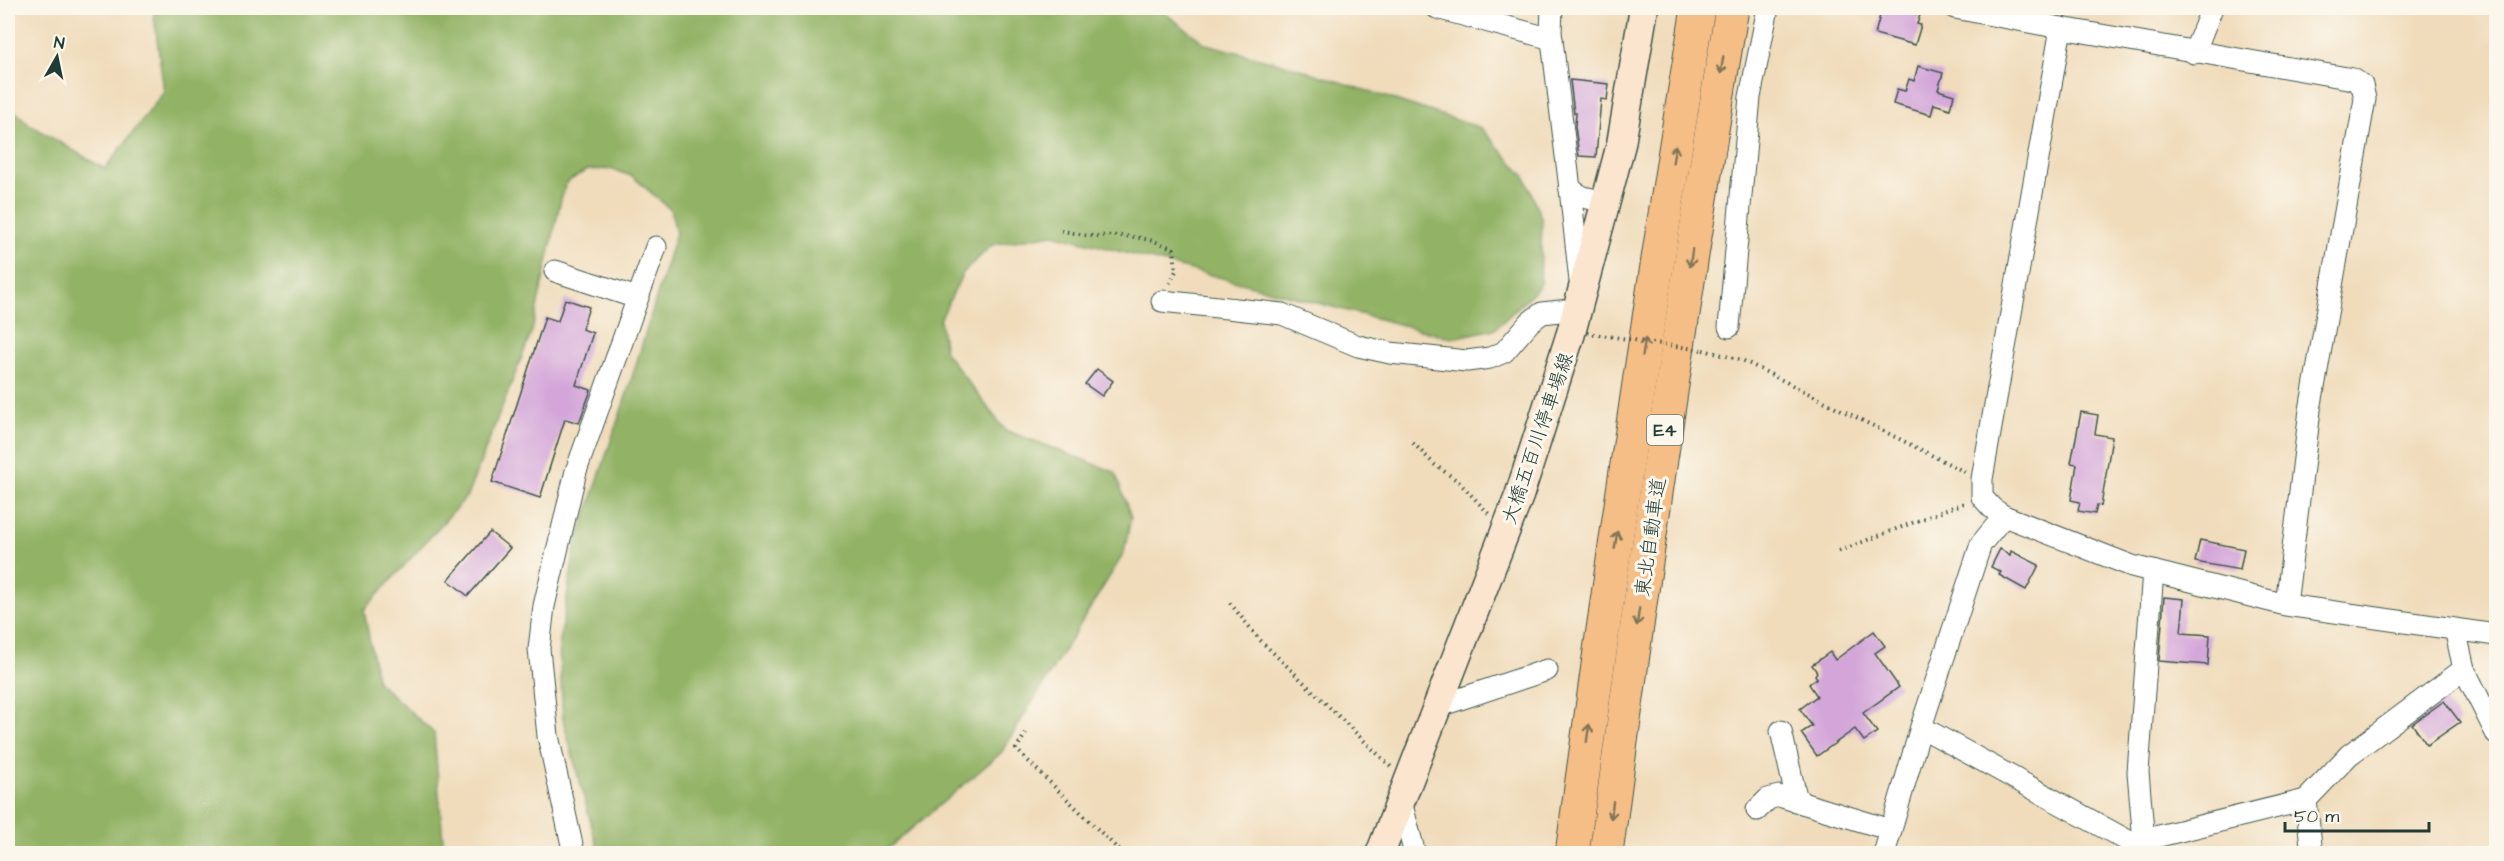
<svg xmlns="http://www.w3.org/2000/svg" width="2504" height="861" font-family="'Architects Daughter','Klee One',sans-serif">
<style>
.forest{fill:#92b265;stroke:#58784c;stroke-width:1.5}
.building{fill:#d3a5d9}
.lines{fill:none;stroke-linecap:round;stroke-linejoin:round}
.street-casing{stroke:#3e5548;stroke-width:23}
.secondary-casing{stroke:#3e5548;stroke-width:31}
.highway-casing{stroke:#3e5548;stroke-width:35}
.path{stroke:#3e5548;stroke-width:4;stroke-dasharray:1.5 4.5;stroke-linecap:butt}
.street{stroke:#fff;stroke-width:21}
.secondary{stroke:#fbe5cf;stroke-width:28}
.highway{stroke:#f6be87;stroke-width:33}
.path-bridge{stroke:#3e5548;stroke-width:4;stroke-dasharray:1.5 4.5;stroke-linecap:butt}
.oneway{stroke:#807759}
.labels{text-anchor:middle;stroke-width:6;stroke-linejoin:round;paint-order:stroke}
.shield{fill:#fbf7ec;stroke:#61756b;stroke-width:1.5}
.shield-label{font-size:18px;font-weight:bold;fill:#1f3d34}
.street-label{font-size:20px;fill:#1f3d34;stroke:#fbf7ec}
</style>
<rect width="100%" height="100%" fill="#fbf7ec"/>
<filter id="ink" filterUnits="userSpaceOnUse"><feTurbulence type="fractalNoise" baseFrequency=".0167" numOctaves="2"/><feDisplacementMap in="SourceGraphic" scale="12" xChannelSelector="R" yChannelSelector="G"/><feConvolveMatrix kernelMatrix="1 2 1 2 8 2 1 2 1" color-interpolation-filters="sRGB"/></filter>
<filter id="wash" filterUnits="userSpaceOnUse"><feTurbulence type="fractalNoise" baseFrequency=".008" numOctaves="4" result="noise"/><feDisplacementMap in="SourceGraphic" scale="24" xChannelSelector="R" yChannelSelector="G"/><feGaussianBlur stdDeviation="1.35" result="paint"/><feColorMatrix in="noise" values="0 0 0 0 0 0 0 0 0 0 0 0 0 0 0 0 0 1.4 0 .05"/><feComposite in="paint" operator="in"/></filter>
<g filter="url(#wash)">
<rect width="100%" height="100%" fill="#f0dcbb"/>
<path class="forest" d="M153 8H1158L1206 44 1294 67 1481 128 1525 177 1542 220 1540 286 1495 329 1452 338 1053 234 992 245 963 273 940 320 945 352 1005 430 1115 472 1131 517 1124 553 1001 753 883 853H599L563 720 559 646 575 548 630 384 676 233 671 210 632 176 610 169 587 170 567 182 561 199 532 331 467 496 364 610 377 681 434 733 444 853H8V105L30 125 105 169 164 92Z"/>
<g id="blocks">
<g class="building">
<path d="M1882 8H1895L1920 15 1917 24 1921 25 1915 45 1875 34Z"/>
<path d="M1918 66 1943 73 1938 90 1954 95 1950 109 1934 104 1931 115 1893 104 1897 89 1905 91 1909 79 1914 81Z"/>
<path d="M1570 80 1609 84 1607 100 1601 99 1596 157 1579 156 1575 126 1576 113H1574Z"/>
<path d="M565 299 589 307 582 329 593 333 576 385 591 390 579 423 565 419 540 498 492 482 545 317 558 321Z"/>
<path d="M1097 369 1113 381 1102 396 1085 384Z"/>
<path d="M2081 412 2098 415 2095 434 2112 437 2101 506 2097 505 2095 514 2078 511 2080 502 2071 500 2077 464 2071 463Z"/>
<path d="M490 532 510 548 468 596 448 580Z"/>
<path d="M2200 540 2244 549 2240 570 2195 562Z"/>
<path d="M2000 549 2010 555 2011 551 2039 565 2026 590 1999 575 2001 572 1991 567Z"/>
<path d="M2164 597 2184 599 2181 633 2210 635 2208 665 2159 661Z"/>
<path d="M1874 631 1885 646 1875 653 1899 687 1863 713 1877 732 1864 741 1855 729 1817 756 1801 733 1812 726 1800 709 1817 696 1809 684 1817 678 1815 675 1817 672 1812 665 1830 652 1835 660Z"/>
<path d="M2444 701 2460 722 2427 745 2412 724Z"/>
</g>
</g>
</g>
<g filter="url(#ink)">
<use href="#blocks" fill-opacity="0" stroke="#3e5548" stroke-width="1.5"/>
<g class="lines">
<g class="street-casing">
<g id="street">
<path d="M1437 8 1552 39"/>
<path d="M1552 8 1551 32 1570 189 1583 197 1606 202"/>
<path d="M1955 8 2061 28"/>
<path d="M2194 53 2212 8"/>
<path d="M1570 189 1580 281"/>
<path d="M555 271 637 298"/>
<path d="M1162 301 1282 314 1358 346 1390 353 1467 361 1490 358 1504 352 1530 322 1542 313 1578 309"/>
<path d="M1729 327 1750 97 1768 8"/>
<path d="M2286 605 2310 410 2365 99 2362 85 2353 79 2061 28 1982 479V497L1992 508 2004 516 2132 566 2286 605 2496 635"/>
<path d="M2455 629 2464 669 2496 733"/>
<path d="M1436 707 1547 670"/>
<path d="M1921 727 2141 848"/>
<path d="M1781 731 1796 796 1802 803"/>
<path d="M1400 798 1415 854"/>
<path d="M1757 810 1768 799 1779 796 1891 830"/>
<path d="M2144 842 2138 772 2153 571"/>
<path d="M2138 852 2144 842 2151 838 2306 800"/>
<path d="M574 854 548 736 539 649 544 606 576 471 656 247"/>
<path d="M1884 854 1921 727 1981 544 2004 516"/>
<path d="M2312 854 2306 800 2349 755 2464 669"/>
</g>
</g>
<g class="secondary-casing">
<path id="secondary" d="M1380 854 1519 496 1571 333 1621 144 1644 8"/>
</g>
<g class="highway-casing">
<g id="highway">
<path d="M1572 854C1610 571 1652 289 1698 8"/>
<path d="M1606 854C1643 571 1685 289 1732 8"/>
</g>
</g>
<g class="path">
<path d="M1061 231C1072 232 1084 236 1094 236 1125 235 1146 236 1174 249L1176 271 1170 283"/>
<path d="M1703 350 1742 360 1965 472"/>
<path d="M1413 443 1435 465 1458 481 1489 514"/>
<path d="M1839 551 1964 503"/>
<path d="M1230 603 1259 639 1391 767"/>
<path d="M1026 733 1016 749 1123 854"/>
</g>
<use href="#street" class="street"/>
<use href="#secondary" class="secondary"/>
<use href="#highway" class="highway"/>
<path class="path-bridge" d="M1587 333 1702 350"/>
</g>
<defs><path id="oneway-shaft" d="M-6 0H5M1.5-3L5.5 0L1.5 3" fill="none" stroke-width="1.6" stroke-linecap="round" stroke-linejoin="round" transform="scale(1.5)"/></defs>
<g class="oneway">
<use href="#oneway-shaft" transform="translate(1722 65) rotate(99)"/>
<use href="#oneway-shaft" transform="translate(1674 154) rotate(-81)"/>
<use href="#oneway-shaft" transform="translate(1691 258) rotate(98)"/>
<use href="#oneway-shaft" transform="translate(1644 347) rotate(-81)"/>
<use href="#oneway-shaft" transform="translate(1616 540) rotate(-81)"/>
<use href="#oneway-shaft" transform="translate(1638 617) rotate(98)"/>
<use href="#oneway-shaft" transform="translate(1588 733) rotate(-82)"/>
<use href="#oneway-shaft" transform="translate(1612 810) rotate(97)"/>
</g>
</g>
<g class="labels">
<rect class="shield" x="1647" y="415" width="36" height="30" rx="4.5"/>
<g class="shield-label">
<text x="1665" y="436">E4</text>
</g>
<g class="street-label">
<text transform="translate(1537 438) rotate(-71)" y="7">大橋五百川停車場線</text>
<text transform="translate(1650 537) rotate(-82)" y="7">東北自動車道</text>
</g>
</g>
<rect width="2504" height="861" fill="none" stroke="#fbf7ec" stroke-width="30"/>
<g transform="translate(57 57) rotate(9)" stroke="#fbf7ec" stroke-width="4.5" paint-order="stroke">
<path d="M0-4.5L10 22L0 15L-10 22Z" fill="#1f3d34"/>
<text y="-9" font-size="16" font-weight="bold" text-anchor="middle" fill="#1f3d34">N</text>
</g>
<path d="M2285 822v9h144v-9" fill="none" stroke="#1f3d34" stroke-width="3"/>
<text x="2294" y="822" font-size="18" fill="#1f3d34" stroke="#fbf7ec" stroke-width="4.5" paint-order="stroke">50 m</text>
</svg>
